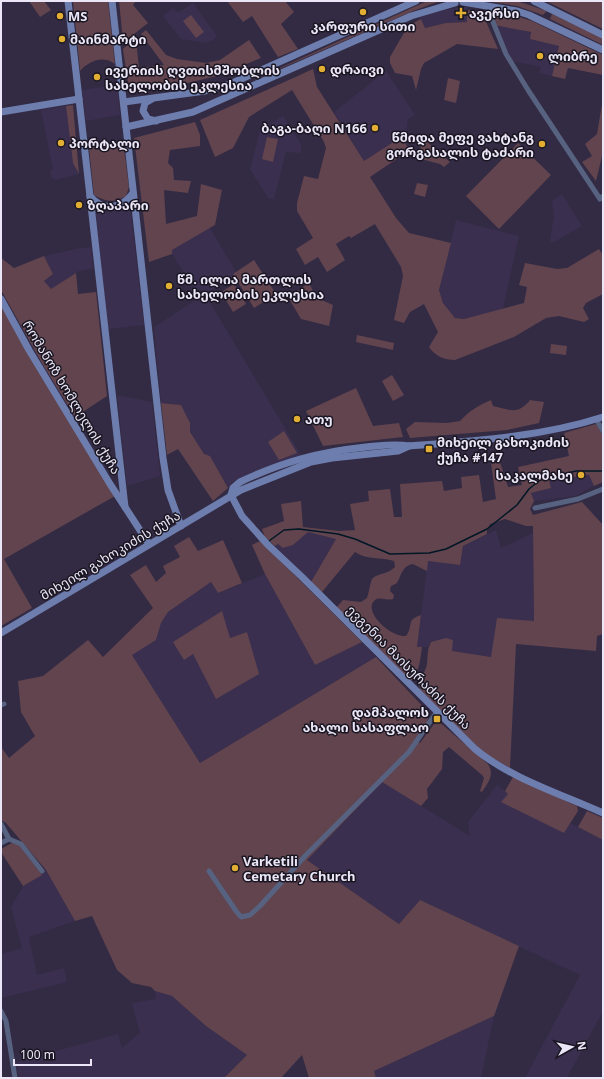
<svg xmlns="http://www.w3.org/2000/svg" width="604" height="1079" font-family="'Noto Sans','Noto Sans Georgian',sans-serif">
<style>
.built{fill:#3a2f4f;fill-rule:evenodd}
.green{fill:#61444e}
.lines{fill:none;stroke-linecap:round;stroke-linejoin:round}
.stream{stroke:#011726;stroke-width:1.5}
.street{stroke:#576281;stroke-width:5}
.secondary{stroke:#6d7eae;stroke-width:7}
.poi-dot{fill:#e3ae34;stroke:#191621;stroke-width:1.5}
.labels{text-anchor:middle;stroke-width:3;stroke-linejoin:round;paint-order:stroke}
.poi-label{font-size:13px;font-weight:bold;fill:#ece7f8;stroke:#191621;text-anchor:start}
.street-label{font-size:13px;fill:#ece7f8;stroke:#191621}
</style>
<rect width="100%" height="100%" fill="#332b44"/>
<g class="built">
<path d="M193 3 217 36 213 40 207 43 181 39 163 16 173 8 178 13Z"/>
<path d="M465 7H467L468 22 446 23 425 28 420 17 444 10Z"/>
<path d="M496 24 532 33 530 39 559 46 552 76 539 73 541 67 512 61Z"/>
<path d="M386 71 415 115 408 119 405 142 401 137 364 161 334 112Z"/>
<path d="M117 85 120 115 86 121 82 90Z"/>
<path d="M66 106 73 163 79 174 56 180 51 178 50 170H53L41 110Z"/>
<path d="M283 116 301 144V153L286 152 274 199 268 198 250 169 260 130Z"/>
<path d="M562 194 582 226 554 242H550L554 214 552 201Z"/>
<path d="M130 206 144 325 108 329 95 209 108 212Z"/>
<path d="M456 220 519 236 503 309 464 319 455 318 443 303 439 290Z"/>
<path d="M210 228 238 275 205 294 301 455 236 481 228 488 210 456 204 454 190 432V423L175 404 161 403 154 327 205 294 202 290 194 288 172 254V250Z"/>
<path d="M91 247 93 268 79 271 51 289 44 281 53 274 44 256 80 248Z"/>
<path d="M117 395 152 402 160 476 127 486Z"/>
<path d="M590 475 594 486 575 496 534 501 531 493 551 488 549 480Z"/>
<path d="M496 530 501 548 533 533 534 621 491 657 452 651 431 641 428 647H417L428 561 460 565 463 546Z"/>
<path d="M308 532 336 539 311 582 275 546 278 544 283 548 293 545Z"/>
<path d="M265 574 315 665 362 642 376 657 200 763 131 655 156 640 161 623 168 612 211 582 218 593ZM247 632 216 699 193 653Z"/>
<path d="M382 782 470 836 468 822 497 785 564 833 570 823 603 840V1011L567 1078H525L580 975 420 900 399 924 307 860Z"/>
<path d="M46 870 75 921 29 937 37 975 64 968 67 982 1 998V954L22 948 11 907 23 886Z"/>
<path d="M155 991 172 996 206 1026 247 1055 224 1078H19L16 1062 118 1034 122 1048 140 1033 132 1003 156 999Z"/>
<path d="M494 1016 481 1078H376L374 1071Z"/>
</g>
<g class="green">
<path d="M29 1H44L51 10 40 17Z"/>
<path d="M73 1H108L115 64C103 55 89 61 80 71Z"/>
<path d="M119 1H134L135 2 133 5 148 23 125 41H123Z"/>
<path d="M227 1H285L294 12 281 24 298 49 278 57 252 16 243 22Z"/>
<path d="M427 1H440L413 11 247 83Z"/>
<path d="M486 1H517L547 11 543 15 517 6Z"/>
<path d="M546 1 603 2V29Z"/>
<path d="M467 10 478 12 484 17 498 49 457 44 424 63 421 69 416 90 412 76 395 73 390 63V57L408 26 421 19 425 28 446 23 467 22Z"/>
<path d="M498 12H503L532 21 603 55V75L568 68 565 79 552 76 559 46 530 39 531 32 494 25 495 16Z"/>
<path d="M552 14 603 38V45L550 19Z"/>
<path d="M191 15 204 32 196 38 183 21Z"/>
<path d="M146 30 166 55 177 59 206 63 220 60 249 40 261 58 217 76 183 84 129 90 123 49 129 43 136 40 139 68 164 65 141 34Z"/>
<path d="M313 69 317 87 364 161 401 137 410 150 370 177 396 218 409 233 451 243 439 290 443 303 455 318 464 319 524 303 527 287 519 285 525 263 557 269 567 268 599 249 603 255V294L586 303 583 308 589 319 584 322 559 316 546 318 514 337 455 360C444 360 435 356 429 347L438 332 424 304 410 312 404 323 394 320 403 276 401 267 375 224 351 238 349 236 336 244 345 260 327 272 318 257 305 265 296 249 313 238 297 211V203L304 176 318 179 326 148 324 142 292 90 249 117 233 148 215 157 200 120Z"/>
<path d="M448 78 460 81 456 103 444 100Z"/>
<path d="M603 98V152L596 181 582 162 592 156 585 144 597 134Z"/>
<path d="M73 105 79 174 73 163 66 106Z"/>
<path d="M195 122 200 135V146L170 150 168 163 173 168 174 180 191 181 188 193 164 190 166 224 197 216 201 184 222 190 215 225 172 250V254L149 262 134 138Z"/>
<path d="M267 137 278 139 273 162 262 159Z"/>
<path d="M123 141 129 187 126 196C114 203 106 202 94 195L89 148Z"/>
<path d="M426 141 450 162 444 167 440 164 417 158 420 148Z"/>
<path d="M518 143 551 175 499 229 466 196Z"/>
<path d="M417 183 428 185 425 197 414 194Z"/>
<path d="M44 256 53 274 44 281 51 289 76 273 78 294 96 292 107 396 75 417 43 365 1 290V258L14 268Z"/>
<path d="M254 260 276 294 254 308 233 274Z"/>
<path d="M309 283 317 298 333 305 329 326 301 319 288 297Z"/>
<path d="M234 284 246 304 233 312 221 292Z"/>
<path d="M1 306 115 496 4 559 32 608 1 626Z"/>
<path d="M357 335 394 343 393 350 356 342Z"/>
<path d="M551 344 567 346 566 355 550 353Z"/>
<path d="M392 375 404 395 393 401 382 381Z"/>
<path d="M356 388 373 426 399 423 403 437 323 446 306 411Z"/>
<path d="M491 400 493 406C510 410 518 415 530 400L544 402 539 423 507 430 410 438 406 429 415 422 447 423 460 421C469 411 479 405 491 400Z"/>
<path d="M161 403 181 405 190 423V432L204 454 210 456 228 488 213 501 178 449 167 455Z"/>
<path d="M596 424 603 436V482L594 486 589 475 549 480 551 488 531 493 534 501 530 509 533 515 582 502 603 525V634L597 636 596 651 516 644 510 768 481 751 420 690C418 680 425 674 427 664 428 656 427 649 431 642L446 638 453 640 452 651 491 657 497 618 534 621 533 526H526L505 519 490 524 487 530V534L463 546 460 565 428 561 427 571 413 564C402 566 402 574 397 583L391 586 390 591 394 595 393 599C387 601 380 596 375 600 362 610 389 637 406 636 414 626 405 620 421 615L417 647H422C420 660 420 670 412 680H410L336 608 343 600 361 602 367 598C369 593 370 583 372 579 377 573 387 575 395 567L394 561C381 557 366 560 355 552L322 592 311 582 336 539 308 532 293 545 283 548 278 544 275 546 265 537 262 529 284 521 281 504 301 501 303 527 339 531 355 530 350 504 369 501 368 491 390 489 394 517H402L400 484 442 481 444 491 462 488 461 477 479 475 483 502 496 499 491 463 500 462 508 487 522 485 518 467 569 456 564 433Z"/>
<path d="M284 431 297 453 279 460 268 442Z"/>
<path d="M189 537 198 551 223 540 242 583 218 593 211 582 168 612 161 623 156 640 132 655 200 763 376 657 428 712C431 721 420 732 415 740L420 743 437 720 488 764C495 775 488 783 482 792L480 791 484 778 482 775 449 747 443 752 442 769 427 789 428 798 421 806 382 782 307 860 399 924 420 900 519 946 494 1016 374 1071 376 1078H309L302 1055 281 1078H224L247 1055 206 1026 172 996 155 991 151 987 132 983 117 970 92 916 75 921 46 870 6 823 1 820V747L9 758 35 736 21 712 18 681 43 676 88 640 103 657 153 608 130 575 146 565 156 582 166 573 163 566 180 557 174 546Z"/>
<path d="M260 541 362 642 315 665 265 574 252 545Z"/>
<path d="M222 611 230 638 247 632 259 674 216 699 193 654 184 660 173 642Z"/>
<path d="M513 777 577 806 578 811 564 833 501 802 508 794 505 791Z"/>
<path d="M587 811 603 818V840L578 827Z"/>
<path d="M12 843 19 845 42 875 23 886 1 852V849Z"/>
</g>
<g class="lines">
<path class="stream" d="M269 541 284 530 299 529 338 534 355 539 390 554 429 553 446 549 487 529 517 505 529 489 540 480 576 471H603"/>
<g class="street">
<path d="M491 7V17L506 54 528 90 600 199 603 196"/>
<path d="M596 419 603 431"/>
<path d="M535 508 578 499 603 489"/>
<path d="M1 705 4 704"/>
<path d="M1 824 9 839"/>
<path d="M1 843 9 839 21 844 42 871"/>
<path d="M209 871 236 911 241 917 250 915 260 906 306 855 409 752 436 713"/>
<path d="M1 1011 6 1021 15 1078"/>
</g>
<g class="secondary">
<path d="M68 1 125 507"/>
<path d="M112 1 163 458 168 490 181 526"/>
<path d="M534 1 603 35"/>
<path d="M463 2 517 11 529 15 603 50"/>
<path d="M152 99 145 103 143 111 148 119 156 121"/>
<path d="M124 102 205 91 230 84 416 1"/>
<path d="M1 112 79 99"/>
<path d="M126 127 193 112 411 16 455 3"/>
<path d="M90 196C103 212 121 209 133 193"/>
<path d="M1 299 29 350 110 484 149 544"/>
<path d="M231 495 242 516 268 545 302 577 475 749C510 778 561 794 603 813"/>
<path d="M231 495 233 488 240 482C282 462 319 452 366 447 380 446 394 443 409 446 474 441 541 437 603 417"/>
<path d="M1 633 241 490 311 462 332 458 398 451 409 446"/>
</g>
</g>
<g class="poi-dot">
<circle cx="363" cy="12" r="4"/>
<path d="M459 7h4v4h4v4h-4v4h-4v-4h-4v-4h4z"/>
<circle cx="60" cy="16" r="4"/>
<circle cx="62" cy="39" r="4"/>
<circle cx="540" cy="56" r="4"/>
<circle cx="322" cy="69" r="4"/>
<circle cx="97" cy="77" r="4"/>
<circle cx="375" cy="128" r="4"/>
<circle cx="61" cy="143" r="4"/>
<circle cx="542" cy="144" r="4"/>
<circle cx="79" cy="205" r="4"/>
<circle cx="169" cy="286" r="4"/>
<circle cx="297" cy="419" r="4"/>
<rect x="425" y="445" width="8" height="8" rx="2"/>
<circle cx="581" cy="475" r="4"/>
<rect x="433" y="715" width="8" height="8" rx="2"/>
<circle cx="235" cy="868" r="4"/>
</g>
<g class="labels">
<g class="poi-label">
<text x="469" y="18">ავერსი</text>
<text x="68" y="21">MS</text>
<text x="363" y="31" text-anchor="middle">კარფური სითი</text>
<text x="70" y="44">მაინმარტი</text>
<text x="548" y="61">ლიბრე</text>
<text x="330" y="74">დრაივი</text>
<text x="105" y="75">ივერიის ღვთისმშობლის<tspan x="105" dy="15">სახელობის ეკლესია</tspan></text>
<text x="367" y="133" text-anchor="end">ბაგა-ბაღი N166</text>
<text x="534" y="142" text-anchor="end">წმიდა მეფე ვახტანგ<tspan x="534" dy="15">გორგასალის ტაძარი</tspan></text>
<text x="69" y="148">პორტალი</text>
<text x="87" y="210">ზღაპარი</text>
<text x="177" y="284">წმ. ილია მართლის<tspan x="177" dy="15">სახელობის ეკლესია</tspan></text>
<text x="305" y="424">ათუ</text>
<text x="437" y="447">მიხეილ გახოკიძის<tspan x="437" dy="15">ქუჩა #147</tspan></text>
<text x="573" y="480" text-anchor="end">საკალმახე</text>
<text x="429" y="717" text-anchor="end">დამპალოს<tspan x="429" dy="15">ახალი სასაფლაო</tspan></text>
<text x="243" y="866">Varketili<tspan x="243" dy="15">Cemetary Church</tspan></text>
</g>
<g class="street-label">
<text transform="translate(72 397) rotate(59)" y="5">რომანოზ ხომლელის ქუჩა</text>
<text transform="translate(110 555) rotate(-31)" y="5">მიხეილ გახოკიძის ქუჩა</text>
<text transform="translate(409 667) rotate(45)" y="5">ევგენია მაისურაძის ქუჩა</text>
</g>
</g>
<rect width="604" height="1079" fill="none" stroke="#ece7f8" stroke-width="4"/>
<g transform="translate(572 1047) rotate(82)" stroke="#191621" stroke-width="3" paint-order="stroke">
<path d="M0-3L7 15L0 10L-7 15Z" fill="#ece7f8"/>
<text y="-6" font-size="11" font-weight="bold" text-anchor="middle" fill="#ece7f8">N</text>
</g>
<path d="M14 1059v6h77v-6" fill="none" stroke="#ece7f8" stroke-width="2"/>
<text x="20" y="1059" font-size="12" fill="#ece7f8" stroke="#191621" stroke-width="3" paint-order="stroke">100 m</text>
</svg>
